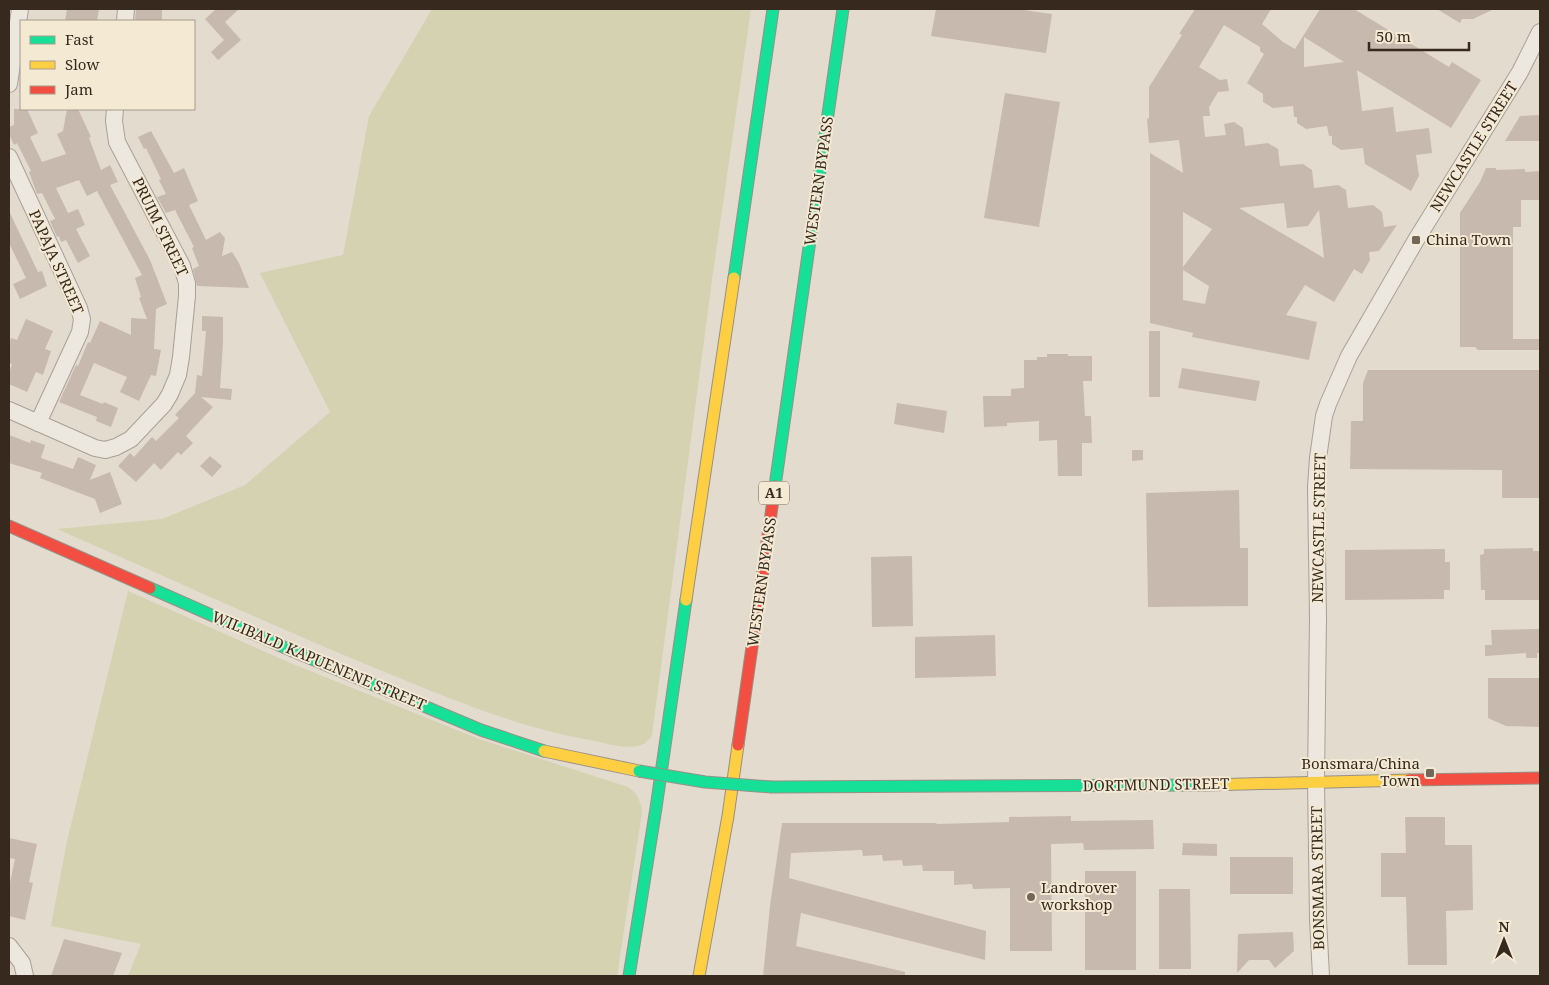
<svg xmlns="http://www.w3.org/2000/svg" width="1549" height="985" font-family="'Noto Serif',serif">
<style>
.green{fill:#d4d2b0}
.building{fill:#c7b9ae;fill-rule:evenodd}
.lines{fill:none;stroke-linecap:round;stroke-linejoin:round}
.street-casing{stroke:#a8a096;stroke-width:18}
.fast-casing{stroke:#989086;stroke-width:13}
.slow-casing{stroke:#989086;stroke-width:13}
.jam-casing{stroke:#989086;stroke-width:13}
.street{stroke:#ece7df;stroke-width:16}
.fast{stroke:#16e098;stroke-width:11}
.slow{stroke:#ffcf43;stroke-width:11}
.jam{stroke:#f24e42;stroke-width:11}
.fast-bridge-casing{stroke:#989086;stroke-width:13;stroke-linecap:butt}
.fast-bridge{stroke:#16e098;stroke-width:11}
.poi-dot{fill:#73675b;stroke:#f4e9d3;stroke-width:2}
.labels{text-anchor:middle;stroke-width:4;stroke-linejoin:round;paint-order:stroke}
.shield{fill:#f4e9d3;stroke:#706354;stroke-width:1}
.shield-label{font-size:14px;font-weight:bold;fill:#37291e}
.street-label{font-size:15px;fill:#37291e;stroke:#f4e9d3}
.poi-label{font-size:15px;fill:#37291e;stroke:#f4e9d3;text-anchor:start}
</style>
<rect width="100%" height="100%" fill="#e3dbcd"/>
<g class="green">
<path d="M432 9H751L712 280 652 735C648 741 644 745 637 746 621 749 601 742 585 739 513 726 444 696 377 669 269 624 164 576 57 529L162 519 245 485 330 412 260 273 343 255 369 116Z"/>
<path d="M128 591 288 662 479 739 628 787C638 794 640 800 642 812L617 976H128L141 944 51 926 67 841Z"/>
</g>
<g class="building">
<path d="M67 9H99L97 21H65Z"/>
<path d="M136 9H162V21H135Z"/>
<path d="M216 9H239L225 22 241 40 218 60 211 52 224 40 205 19Z"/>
<path d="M936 9H1016L1052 14 1046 53 931 36Z"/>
<path d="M1195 9H1271L1262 24 1283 42 1295 49 1320 9H1354L1449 67 1452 62 1481 80 1451 128 1357 70 1362 111 1393 107 1396 132 1429 128 1432 153 1416 155 1419 176 1411 191 1365 164 1363 148 1341 150 1332 144V136H1329L1327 126 1306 129 1297 123V117H1294L1293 106 1273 108 1263 102V94L1247 83 1264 54 1260 51V47L1224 25 1199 67 1220 80 1227 79 1229 91 1218 92 1209 107 1210 116H1203L1205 137 1226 135 1224 124 1234 122 1243 128 1245 146 1268 143 1278 149 1280 166 1303 164 1312 170 1314 188 1338 185 1346 190 1348 208 1373 205 1382 212 1384 227 1397 225 1379 251 1369 252 1370 260 1362 274 1354 269 1334 302 1305 285 1286 315 1317 322 1309 360 1192 337 1193 333 1150 323V153L1183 173 1179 140 1149 143 1147 119 1149 118V87L1182 35 1179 34ZM1304 37 1344 62 1304 67ZM1284 203 1287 228 1308 226 1319 210 1324 258 1239 208ZM1183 212 1212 229 1183 267ZM1183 270 1209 286 1205 304 1183 300Z"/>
<path d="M1437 9H1494L1473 19H1462L1460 23Z"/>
<path d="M1005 93 1060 102 1039 227 984 218Z"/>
<path d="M14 109H27L38 133 30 137 42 162 66 154 57 134 63 131 67 109H78L91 137 89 138 101 170 110 165 118 182 110 185 150 260 167 304 156 309 154 349 161 350 156 376 151 375 139 401 120 392 127 377 94 363 80 395 103 404 104 402 118 408 111 427 96 421 97 417 59 402 76 365 78 366 88 342 90 343 100 321 131 335V318L147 319 139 298 141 297 135 278 142 275 97 191 87 196 79 180 56 188 68 213 78 209 85 225 76 229 90 256 78 263 66 240 61 242 59 236 57 237 50 221 55 219 42 193 37 194 29 172 31 171 17 143 14 145 9 134V127L14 125Z"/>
<path d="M1540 115V141H1505L1520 116Z"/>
<path d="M151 131 174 173 184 168 198 201 189 205 206 240 220 232 225 238 222 256 232 252 239 263 249 288 197 286 193 269 199 266 192 248 194 247 175 210 166 213 157 197 166 194 159 180 161 179 146 148 144 149 138 137Z"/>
<path d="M1486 168H1496V170L1525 169V172L1540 171V200H1521V227H1513V339H1540V350H1478L1475 347H1460V213L1480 182Z"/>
<path d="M9 211 38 272 42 271 47 286 20 299 13 284 26 278 9 243Z"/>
<path d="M202 316 223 317V343L220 388 232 389 231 400 201 397 213 407 186 436 193 443 181 455 178 452 161 470 154 463 136 482 118 466 130 453 134 457 152 437 156 441 179 418 175 415 195 393 197 375 202 376 206 331H202Z"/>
<path d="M26 319 53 331 45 349 51 351 43 375 36 372 27 392 9 384V373L12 364 9 363V345L11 338 17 340Z"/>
<rect x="1149" y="331" width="11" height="66"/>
<path d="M1047 354H1068V356H1092V381H1083L1085 416H1091L1092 443H1082V476H1058L1057 440 1039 441V421L1007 423V426L984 427 983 396H1011V389L1024 388V360H1037V357H1047Z"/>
<path d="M1182 368 1260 381 1256 401 1178 388Z"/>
<path d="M1368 370H1540V498H1502V470L1350 469 1351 421H1363V383Z"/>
<path d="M897 403 947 411 944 433 894 424Z"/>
<path d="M9 435 30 443 31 440 45 445 41 458 73 469 78 457 96 465 90 480 110 472 122 504 100 513 95 499 40 478 42 473 9 463Z"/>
<path d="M1132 450H1143V460L1132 461Z"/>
<path d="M210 456 222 466 212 477 200 466Z"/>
<path d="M1239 490 1240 548H1248V606L1148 607 1146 493Z"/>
<path d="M1533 548V551H1540V600H1485V590H1481L1480 555 1484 554V549Z"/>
<path d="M1445 549V562H1450V590H1444V599L1345 600V550Z"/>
<path d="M912 556 913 626 872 627 871 557Z"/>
<path d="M1540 629V653H1537V658H1526V653L1485 656V645H1492L1491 630Z"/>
<path d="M995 635 996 676 915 678V637Z"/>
<path d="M1488 678H1540V727L1506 726 1488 718Z"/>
<path d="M1071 816V821L1153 820 1154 849 1084 850 1083 843 1051 844 1052 951H1010V888L973 889 972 884 954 885V871H923L922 865 903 866 902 860 883 861 882 855 863 856 862 850 791 853 789 878 986 931 985 960 801 913 796 946 905 972V976H763L770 906 782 823H936L937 824 1009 822V817Z"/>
<path d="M1405 817H1445V845H1472L1473 910 1446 911 1447 965H1408L1406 897H1381V853H1406Z"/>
<path d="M9 838 37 844 29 882 33 883 25 920 9 916V887L15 859 9 858Z"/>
<path d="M1183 843 1217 844V856L1182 855Z"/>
<rect x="1230" y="857" width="63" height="37"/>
<rect x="1085" y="871" width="51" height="99"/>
<path d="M1159 889H1190L1191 969H1159Z"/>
<path d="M1293 932 1294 951 1275 968 1269 960H1249L1237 973 1238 934Z"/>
<path d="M64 939 122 953 113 976H51Z"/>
</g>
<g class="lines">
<g class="street-casing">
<g id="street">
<path d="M125 21 126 9"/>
<path d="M9 84 20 9"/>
<path d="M9 157 79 308 82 319 80 332 38 423"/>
<path d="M9 410 95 448 105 450 116 447 131 439 164 404 170 394 178 375 181 357 187 296V283L182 266 117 142 114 121 115 109"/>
<path d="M9 946 22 963 25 976"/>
<path d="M1321 976 1318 919 1316 781 1318 617 1316 487 1318 458 1324 416 1328 404 1349 356 1416 240 1520 72 1540 32"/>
</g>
</g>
<g class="fast-casing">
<g id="fast">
<path d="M734 278 773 9"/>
<path d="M775 486 843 9"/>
<path d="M150 588 288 649 481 730 544 751"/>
<path d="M772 787 1205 785"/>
<path d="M629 976 656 808 686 600"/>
</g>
</g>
<g class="slow-casing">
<g id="slow">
<path d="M686 600 734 278"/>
<path d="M544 751 639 771"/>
<path d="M1205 785 1409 780"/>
<path d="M699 976 728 816 738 745"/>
</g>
</g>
<g class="jam-casing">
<g id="jam">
<path d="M9 526 150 588"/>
<path d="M738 745 775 486"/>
<path d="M1409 780 1540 778"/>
</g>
</g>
<use href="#street" class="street"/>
<use href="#fast" class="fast"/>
<use href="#slow" class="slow"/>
<use href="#jam" class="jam"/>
<g class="fast-bridge-casing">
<path id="fast-bridge" d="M639 771 705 782 772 787"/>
</g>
<use href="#fast-bridge" class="fast-bridge"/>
</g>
<g class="poi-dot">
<rect x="1411" y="235" width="10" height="10" rx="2.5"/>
<rect x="1425" y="768" width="10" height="10" rx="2.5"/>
<circle cx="1031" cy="897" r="5"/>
</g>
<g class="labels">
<rect class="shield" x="759" y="481.5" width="30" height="23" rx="4"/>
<g class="shield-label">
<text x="774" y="498">A1</text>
</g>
<g class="street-label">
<text transform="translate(1474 147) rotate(-58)" y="5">NEWCASTLE STREET</text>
<text transform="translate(819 181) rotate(-82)" y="5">WESTERN BYPASS</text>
<text transform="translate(160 227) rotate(64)" y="5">PRUIM STREET</text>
<text transform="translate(56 262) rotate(66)" y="5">PAPAJA STREET</text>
<text transform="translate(1319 528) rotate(-89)" y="5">NEWCASTLE STREET</text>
<text transform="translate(762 582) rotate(-82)" y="5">WESTERN BYPASS</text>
<text transform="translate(319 661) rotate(23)" y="5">WILIBALD KAPUENENE STREET</text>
<text transform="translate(1156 785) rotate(-1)" y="5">DORTMUND STREET</text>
<text transform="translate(1318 878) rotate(-91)" y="5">BONSMARA STREET</text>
</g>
<g class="poi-label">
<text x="1426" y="245">China Town</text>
<text x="1420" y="769" text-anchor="end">Bonsmara/China<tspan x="1420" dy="17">Town</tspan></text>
<text x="1041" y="893">Landrover<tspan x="1041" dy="17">workshop</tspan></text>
</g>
</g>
<rect width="1549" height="985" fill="none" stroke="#37291e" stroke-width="20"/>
<rect x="20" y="20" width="175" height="90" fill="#f4e9d3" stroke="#a89c8b"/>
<rect x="30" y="36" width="25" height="8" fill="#16e098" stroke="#a89c8b"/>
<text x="65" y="45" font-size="15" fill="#37291e">Fast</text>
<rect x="30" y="61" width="25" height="8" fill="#ffcf43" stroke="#a89c8b"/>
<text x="65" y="70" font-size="15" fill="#37291e">Slow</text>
<rect x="30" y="86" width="25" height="8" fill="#f24e42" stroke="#a89c8b"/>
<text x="65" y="95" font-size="15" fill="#37291e">Jam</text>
<g transform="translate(1504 940)" stroke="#f4e9d3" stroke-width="4" paint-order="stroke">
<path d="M0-4L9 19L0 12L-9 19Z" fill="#37291e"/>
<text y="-8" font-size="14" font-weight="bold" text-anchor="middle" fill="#37291e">N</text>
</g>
<path d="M1369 42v8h100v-8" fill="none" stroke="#37291e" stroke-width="2.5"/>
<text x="1376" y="42" font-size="15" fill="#37291e" stroke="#f4e9d3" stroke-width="4" paint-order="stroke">50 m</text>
</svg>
